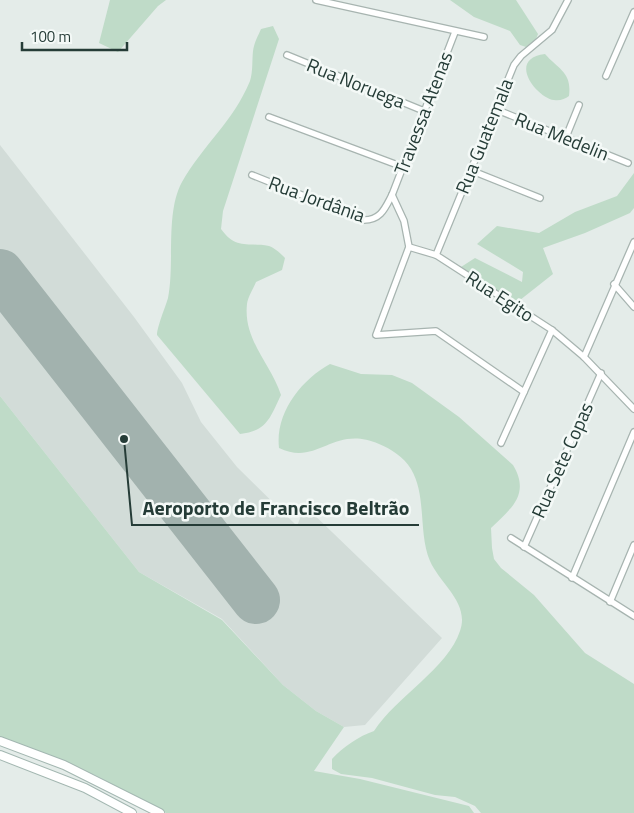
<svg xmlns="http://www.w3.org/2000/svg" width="634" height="813" font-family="'Titillium Web',sans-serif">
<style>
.built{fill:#d2dcd8}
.green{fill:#bfdbc8}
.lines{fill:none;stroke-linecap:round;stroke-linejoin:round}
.runway{stroke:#a2b2ae;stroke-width:48}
.street-casing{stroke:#a7b4b0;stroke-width:8}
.secondary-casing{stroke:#a3b7b1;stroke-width:10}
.street{stroke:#fff;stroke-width:5.5}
.secondary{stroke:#fff;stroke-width:8}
.labels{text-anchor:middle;stroke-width:5;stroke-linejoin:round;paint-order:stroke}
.street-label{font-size:19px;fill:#253c37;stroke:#f4f9f7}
.leader{fill:none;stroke:#253c37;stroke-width:2}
.callout-dot{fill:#253c37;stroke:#f4f9f7;stroke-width:2}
.callout-label{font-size:20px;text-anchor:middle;font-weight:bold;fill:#253c37;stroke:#f4f9f7;stroke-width:5;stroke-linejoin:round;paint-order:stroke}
</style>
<rect width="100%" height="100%" fill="#e4ece9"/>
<path class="built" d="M0 145 134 317 182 383 201 422 237 467 297 526 305 506 442 638 365 725 344 727 316 711 283 685 222 619 139 572 0 396Z"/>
<g class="green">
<path d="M110 0H166L158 6 118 52 99 43Z"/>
<path d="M450 0H516L538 34 536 39 526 47 520 45 510 31 474 17Z"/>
<path d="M273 26 279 39 223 211 221 229C236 250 247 242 269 246 275 248 281 254 285 258L282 270 256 282C253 289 248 297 247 304 243 340 271 364 281 395 270 418 267 431 240 434L157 335C157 327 165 308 168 298 175 263 165 213 182 182 203 145 233 122 250 81 253 72 252 60 253 51 254 43 258 36 261 29Z"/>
<path d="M545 54C559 70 572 72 569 96 565 99 560 101 554 100 537 98 506 59 545 54Z"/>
<path d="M634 173V208L630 213 585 233 543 248 553 274 515 304 461 267 475 258 522 282 523 272 477 244 497 226 539 233 575 212 617 196Z"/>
<path d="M330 364 361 374 392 375 412 383 459 417 513 465C531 495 510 509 491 528L492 548 494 559 501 568 534 595 585 653 634 684V813H481L475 806 455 797 435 795 372 778 341 774 332 769V759C343 747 359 736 374 731 396 697 448 668 460 631 470 603 440 584 430 561 418 533 427 496 411 469 404 457 391 449 379 444 333 424 318 467 279 448 275 413 301 380 330 364Z"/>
<path d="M0 396 139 572 222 620 283 685 316 711 344 727 314 771 360 779 469 806 474 813H166L95 775 0 737Z"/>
</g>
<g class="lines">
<path class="runway" d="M0 273 256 600"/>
<g class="street-casing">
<g id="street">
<path d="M316 0 484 37"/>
<path d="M287 55 424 111"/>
<path d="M606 76 634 12"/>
<path d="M495 109 628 163"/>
<path d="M269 117 403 167"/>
<path d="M566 137 579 105"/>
<path d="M470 170 540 198"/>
<path d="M252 175 364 220C381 220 385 208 392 195L455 32"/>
<path d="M392 195 404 221 409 247 376 335 436 331 524 392"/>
<path d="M409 247 436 255 552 330 584 357 634 409"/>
<path d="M436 255 514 65 521 56 552 30 568 0"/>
<path d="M614 284 634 307"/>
<path d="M584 357 634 242"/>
<path d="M501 443 552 330"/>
<path d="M511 538 634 616"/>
<path d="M524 547 601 373"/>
<path d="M572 578 634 432"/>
<path d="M610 602 634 545"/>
</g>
</g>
<g class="secondary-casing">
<g id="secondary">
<path d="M0 741 64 765 160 813"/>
<path d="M0 755 85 788 132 813"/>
</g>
</g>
<use href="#street" class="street"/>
<use href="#secondary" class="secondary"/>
</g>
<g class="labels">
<g class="street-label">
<text transform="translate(356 83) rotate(22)" y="7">Rua Noruega</text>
<text transform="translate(423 113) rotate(-69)" y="7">Travessa Atenas</text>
<text transform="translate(484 136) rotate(-68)" y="7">Rua Guatemala</text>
<text transform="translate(562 136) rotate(22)" y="7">Rua Medelin</text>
<text transform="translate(317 199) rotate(20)" y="7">Rua Jordânia</text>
<text transform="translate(500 296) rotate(33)" y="7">Rua Egito</text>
<text transform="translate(562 460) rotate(-66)" y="7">Rua Sete Copas</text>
</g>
</g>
<path class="leader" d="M124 439L132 525H419"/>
<circle class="callout-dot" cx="124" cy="439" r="5"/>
<g class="callout-label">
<text x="276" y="515">Aeroporto de Francisco Beltrão</text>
</g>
<path d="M22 42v8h105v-8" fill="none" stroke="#253c37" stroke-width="2.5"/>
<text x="30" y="42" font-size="15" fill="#253c37" stroke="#f4f9f7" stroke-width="4" paint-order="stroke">100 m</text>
</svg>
